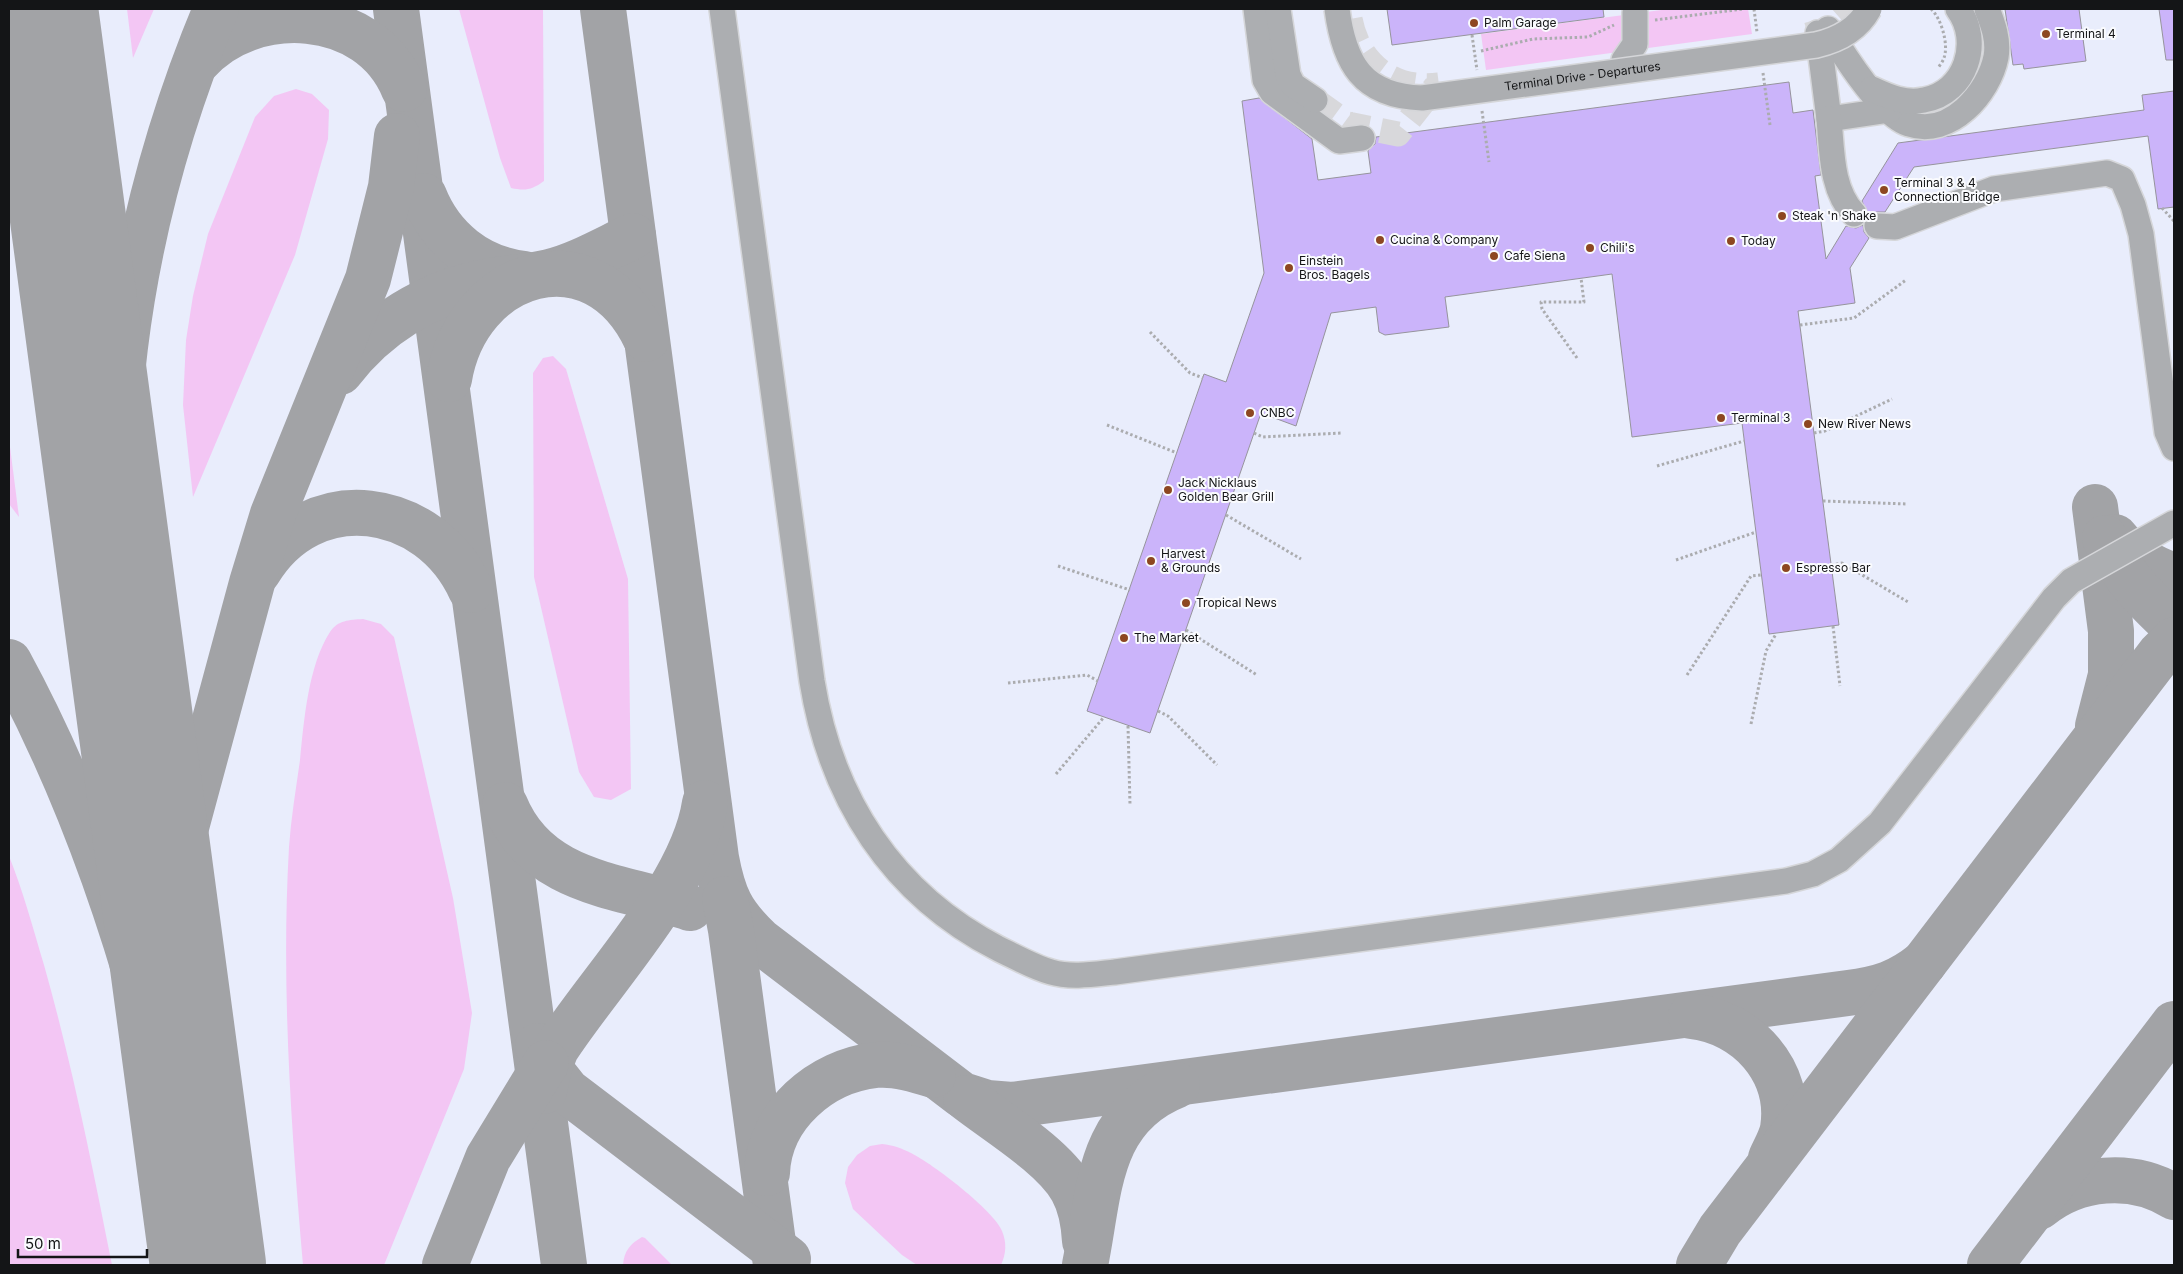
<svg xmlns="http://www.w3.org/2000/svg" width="2183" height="1274" font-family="Inter,sans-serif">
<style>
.built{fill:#e9edfc}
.green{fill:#f3c6f4}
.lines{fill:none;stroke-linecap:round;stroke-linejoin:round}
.taxiway{stroke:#a2a3a6;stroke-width:46}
.runway{stroke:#a2a3a6;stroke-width:116}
.building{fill:#cbb4fa;stroke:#96949c}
.minor-tunnel{stroke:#d8d8db;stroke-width:25;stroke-dasharray:25 12;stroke-linecap:butt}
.minor-casing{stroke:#d5d6d9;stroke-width:28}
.path{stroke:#abacaf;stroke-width:3;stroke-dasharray:2.5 2.5;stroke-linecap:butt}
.minor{stroke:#acaeb1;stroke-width:25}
.minor-bridge-casing{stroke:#d5d6d9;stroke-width:28;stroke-linecap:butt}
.path-bridge{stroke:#abacaf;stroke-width:3;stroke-dasharray:2.5 2.5;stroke-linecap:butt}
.minor-bridge{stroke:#acaeb1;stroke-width:25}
.poi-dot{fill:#8d4721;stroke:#fafbfe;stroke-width:2}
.labels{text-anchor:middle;stroke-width:4;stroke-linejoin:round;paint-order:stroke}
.poi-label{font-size:12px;fill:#141517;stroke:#fafbfe;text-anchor:start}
.street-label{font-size:12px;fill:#141517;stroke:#fafbfe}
</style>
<rect width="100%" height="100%" fill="#fafbfe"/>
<rect class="built" x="9" y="9" width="2165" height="1256"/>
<g class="green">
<path d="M127 9H154L133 58Z"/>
<path d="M459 9H543L544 181C532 190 525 191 511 188L500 158Z"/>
<path d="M1669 9H1748L1752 34 1486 70 1481 34Z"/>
<path d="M296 89 312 94 329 110 328 139 295 255 193 497 183 405 186 340 193 296 208 234 255 117 274 96Z"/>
<path d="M553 356 566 369 628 579 631 789 611 800 594 797 579 772 534 577 533 373 543 358Z"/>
<path d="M9 439 19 517 9 504Z"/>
<path d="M363 619 381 624 394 637 453 898 472 1013 464 1069 384 1265H303C291 1126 281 986 289 847 291 818 296 789 300 760 304 721 308 666 330 632 338 620 349 620 363 619Z"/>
<path d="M9 856C23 891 33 928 44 965 72 1064 92 1164 112 1265H9Z"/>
<path d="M882 1144C893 1145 901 1148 911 1153 933 1164 993 1210 1002 1231 1007 1243 1006 1254 1001 1265H917L902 1255 853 1209 845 1183 848 1167 857 1155 870 1146Z"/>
<path d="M642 1237 645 1238 672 1265H623C624 1251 630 1244 642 1237Z"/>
</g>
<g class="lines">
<g class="taxiway">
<path d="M396 9 564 1265"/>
<path d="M603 9 716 858C723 896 731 914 760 941L962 1095 987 1103 1012 1105 1848 993C1880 989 1899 983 1924 963"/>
<path d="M197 62C251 0 370 5 404 89"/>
<path d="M424 196C441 239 478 269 525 274"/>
<path d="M340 372C376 325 427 293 485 282 506 278 528 277 549 272 576 266 607 248 633 236"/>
<path d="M449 379C467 269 594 229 646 339"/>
<path d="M2095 507 2111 631V675L2098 726"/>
<path d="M2115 537C2130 556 2151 568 2174 576"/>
<path d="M2105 538C2120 574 2146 600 2174 626"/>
<path d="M258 572C312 482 430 500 471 590"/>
<path d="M123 626C120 566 115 505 117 445 123 294 158 148 216 9"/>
<path d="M9 662C70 774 114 894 148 1017 170 1099 184 1183 201 1265"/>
<path d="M505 805C537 884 619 885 690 908"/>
<path d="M725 899 731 930 776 1265"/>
<path d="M162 916 252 583 273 514 368 279 391 187 397 136"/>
<path d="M1691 1016C1747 1022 1792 1071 1783 1129 1781 1139 1775 1149 1771 1158"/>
<path d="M538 1046 552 1072 567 1091 788 1259"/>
<path d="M544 1091 549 1067 556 1049C602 978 693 885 705 803"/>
<path d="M966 1098C998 1123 1052 1155 1072 1189 1081 1205 1084 1223 1085 1241"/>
<path d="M767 1173C769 1115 821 1071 876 1065 895 1063 915 1069 933 1075"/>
<path d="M2039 1207C2077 1176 2132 1171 2174 1197"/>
<path d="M445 1265 488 1158 546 1063"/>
<path d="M1085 1265C1100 1193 1096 1117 1177 1085"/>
<path d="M1699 1265 1720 1230 2160 654 2174 640"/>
<path d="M1990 1265 2174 1024"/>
</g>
<path class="runway" d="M40 9 208 1265"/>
</g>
<g class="building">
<path d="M1387 9H1603L1604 17 1392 45Z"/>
<path d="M2005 9H2079L2086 61 2024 69 2023 64 2013 65Z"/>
<path d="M2159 9H2174V60H2166Z"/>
<path d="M1789 82 1793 113 1813 110 1821 175 1815 176 1826 259 1846 226 1856 228 1863 225 1864 232 1869 238 1850 268 1855 303 1798 311 1839 625 1769 634 1742 423 1632 437 1612 274 1445 297 1449 327 1385 335 1379 332 1376 307 1331 313 1296 426 1261 413 1150 733 1087 711 1204 374 1226 382 1264 273 1242 101 1259 98 1312 139 1318 180 1371 173 1368 151 1375 144 1376 137Z"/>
<path d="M2174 91V207L2158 209 2148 136 1914 167 1885 212H1877L1868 215 1862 201 1898 143 2144 110 2142 95Z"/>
</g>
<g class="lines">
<g class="minor-tunnel">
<path d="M1350 19C1358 63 1393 91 1439 85"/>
<path d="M1808 35 1828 29 1851 9"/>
<path d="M1315 100 1348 124 1398 134 1436 86"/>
</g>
<g class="minor-casing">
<g id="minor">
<path d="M722 9 812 681C831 799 892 894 999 949 1016 957 1033 967 1051 972 1071 978 1095 974 1115 972L1786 881 1813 874 1839 860 1880 823 2054 598 2071 581 2174 523"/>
<path d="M1256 9 1265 80 1272 92 1339 141 1362 138"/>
<path d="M1278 9 1288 75 1293 85 1315 100"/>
<path d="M1828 29C1843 54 1882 116 1909 124 1950 138 1989 93 1996 57 1999 40 1993 24 1987 9"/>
<path d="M1818 33 1829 119 1890 110"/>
<path d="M1624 60 1635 44V13"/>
<path d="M1872 89C1889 97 1906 104 1924 100 1966 93 1982 41 1958 9"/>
<path d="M1829 119C1832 151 1831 190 1854 214"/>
<path d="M1877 226 1895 227 1994 189 2107 173 2122 179 2133 205 2141 234 2167 432 2174 448"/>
</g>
</g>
<g class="path">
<path d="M1931 9C1941 18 1949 44 1944 58 1943 61 1940 65 1938 68"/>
<path d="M1655 20 1743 9"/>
<path d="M1481 51 1533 39 1588 37 1614 25"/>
<path d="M2162 208 2174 221"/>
<path d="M1800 325 1854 318 1906 280"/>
<path d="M1150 332 1190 373 1203 378"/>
<path d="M1577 358 1542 309 1541 302H1584L1581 278"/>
<path d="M1107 425 1177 453"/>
<path d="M1254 433 1263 437 1341 433"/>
<path d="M1814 433 1825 431 1892 399"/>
<path d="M1657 466 1744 441"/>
<path d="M1823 501 1907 504"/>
<path d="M1226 515 1301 559"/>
<path d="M1676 560 1756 532"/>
<path d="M1831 565 1842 563 1908 602"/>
<path d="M1058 566 1130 590"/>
<path d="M1833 626 1840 686"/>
<path d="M1186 630 1257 675"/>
<path d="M1687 675 1751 576 1761 575"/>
<path d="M1008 683 1087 675 1098 681"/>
<path d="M1158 711 1168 716 1217 765"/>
<path d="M1751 724 1766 651 1776 634"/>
<path d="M1128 726 1130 805"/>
<path d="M1056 774 1104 717"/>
</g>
<use href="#minor" class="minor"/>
<g class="minor-bridge-casing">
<g id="minor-bridge">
<path id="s1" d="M1337 9C1344 63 1362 96 1422 98L1816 45C1838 40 1858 29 1869 9"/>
</g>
</g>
<g class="path-bridge">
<path d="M1754 9 1757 32"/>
<path d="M1472 35 1477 70"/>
<path d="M1763 73 1770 125"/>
<path d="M1482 111 1489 162"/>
</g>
<use href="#minor-bridge" class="minor-bridge"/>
</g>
<g class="poi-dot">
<circle cx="1474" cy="23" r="5"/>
<circle cx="2046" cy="34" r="5"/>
<circle cx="1884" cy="190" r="5"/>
<circle cx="1782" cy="216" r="5"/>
<circle cx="1380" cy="240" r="5"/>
<circle cx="1731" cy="241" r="5"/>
<circle cx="1590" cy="248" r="5"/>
<circle cx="1494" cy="256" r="5"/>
<circle cx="1289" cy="268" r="5"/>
<circle cx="1250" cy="413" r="5"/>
<circle cx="1721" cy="418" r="5"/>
<circle cx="1808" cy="424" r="5"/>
<circle cx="1168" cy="490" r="5"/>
<circle cx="1151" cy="561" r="5"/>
<circle cx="1786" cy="568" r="5"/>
<circle cx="1186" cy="603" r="5"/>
<circle cx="1124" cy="638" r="5"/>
</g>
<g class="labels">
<g class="poi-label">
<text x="1484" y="27">Palm Garage</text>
<text x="2056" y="38">Terminal 4</text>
<text x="1894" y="187">Terminal 3 &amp; 4<tspan x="1894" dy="14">Connection Bridge</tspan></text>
<text x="1792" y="220">Steak 'n Shake</text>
<text x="1390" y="244">Cucina &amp; Company</text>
<text x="1741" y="245">Today</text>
<text x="1600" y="252">Chili's</text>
<text x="1504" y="260">Cafe Siena</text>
<text x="1299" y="265">Einstein<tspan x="1299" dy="14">Bros. Bagels</tspan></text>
<text x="1260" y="417">CNBC</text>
<text x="1731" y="422">Terminal 3</text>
<text x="1818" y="428">New River News</text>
<text x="1178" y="487">Jack Nicklaus<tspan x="1178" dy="14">Golden Bear Grill</tspan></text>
<text x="1161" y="558">Harvest<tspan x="1161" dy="14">&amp; Grounds</tspan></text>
<text x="1796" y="572">Espresso Bar</text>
<text x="1196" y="607">Tropical News</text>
<text x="1134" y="642">The Market</text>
</g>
<g class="street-label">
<text dy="4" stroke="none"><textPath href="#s1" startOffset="300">Terminal Drive - Departures</textPath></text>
</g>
</g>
<rect width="2183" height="1274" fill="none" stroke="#141517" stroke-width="20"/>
<path d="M18 1249v8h129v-8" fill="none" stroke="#141517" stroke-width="2.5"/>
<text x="25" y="1249" font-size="15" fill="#141517" stroke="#fafbfe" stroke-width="4" paint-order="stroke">50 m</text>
</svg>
